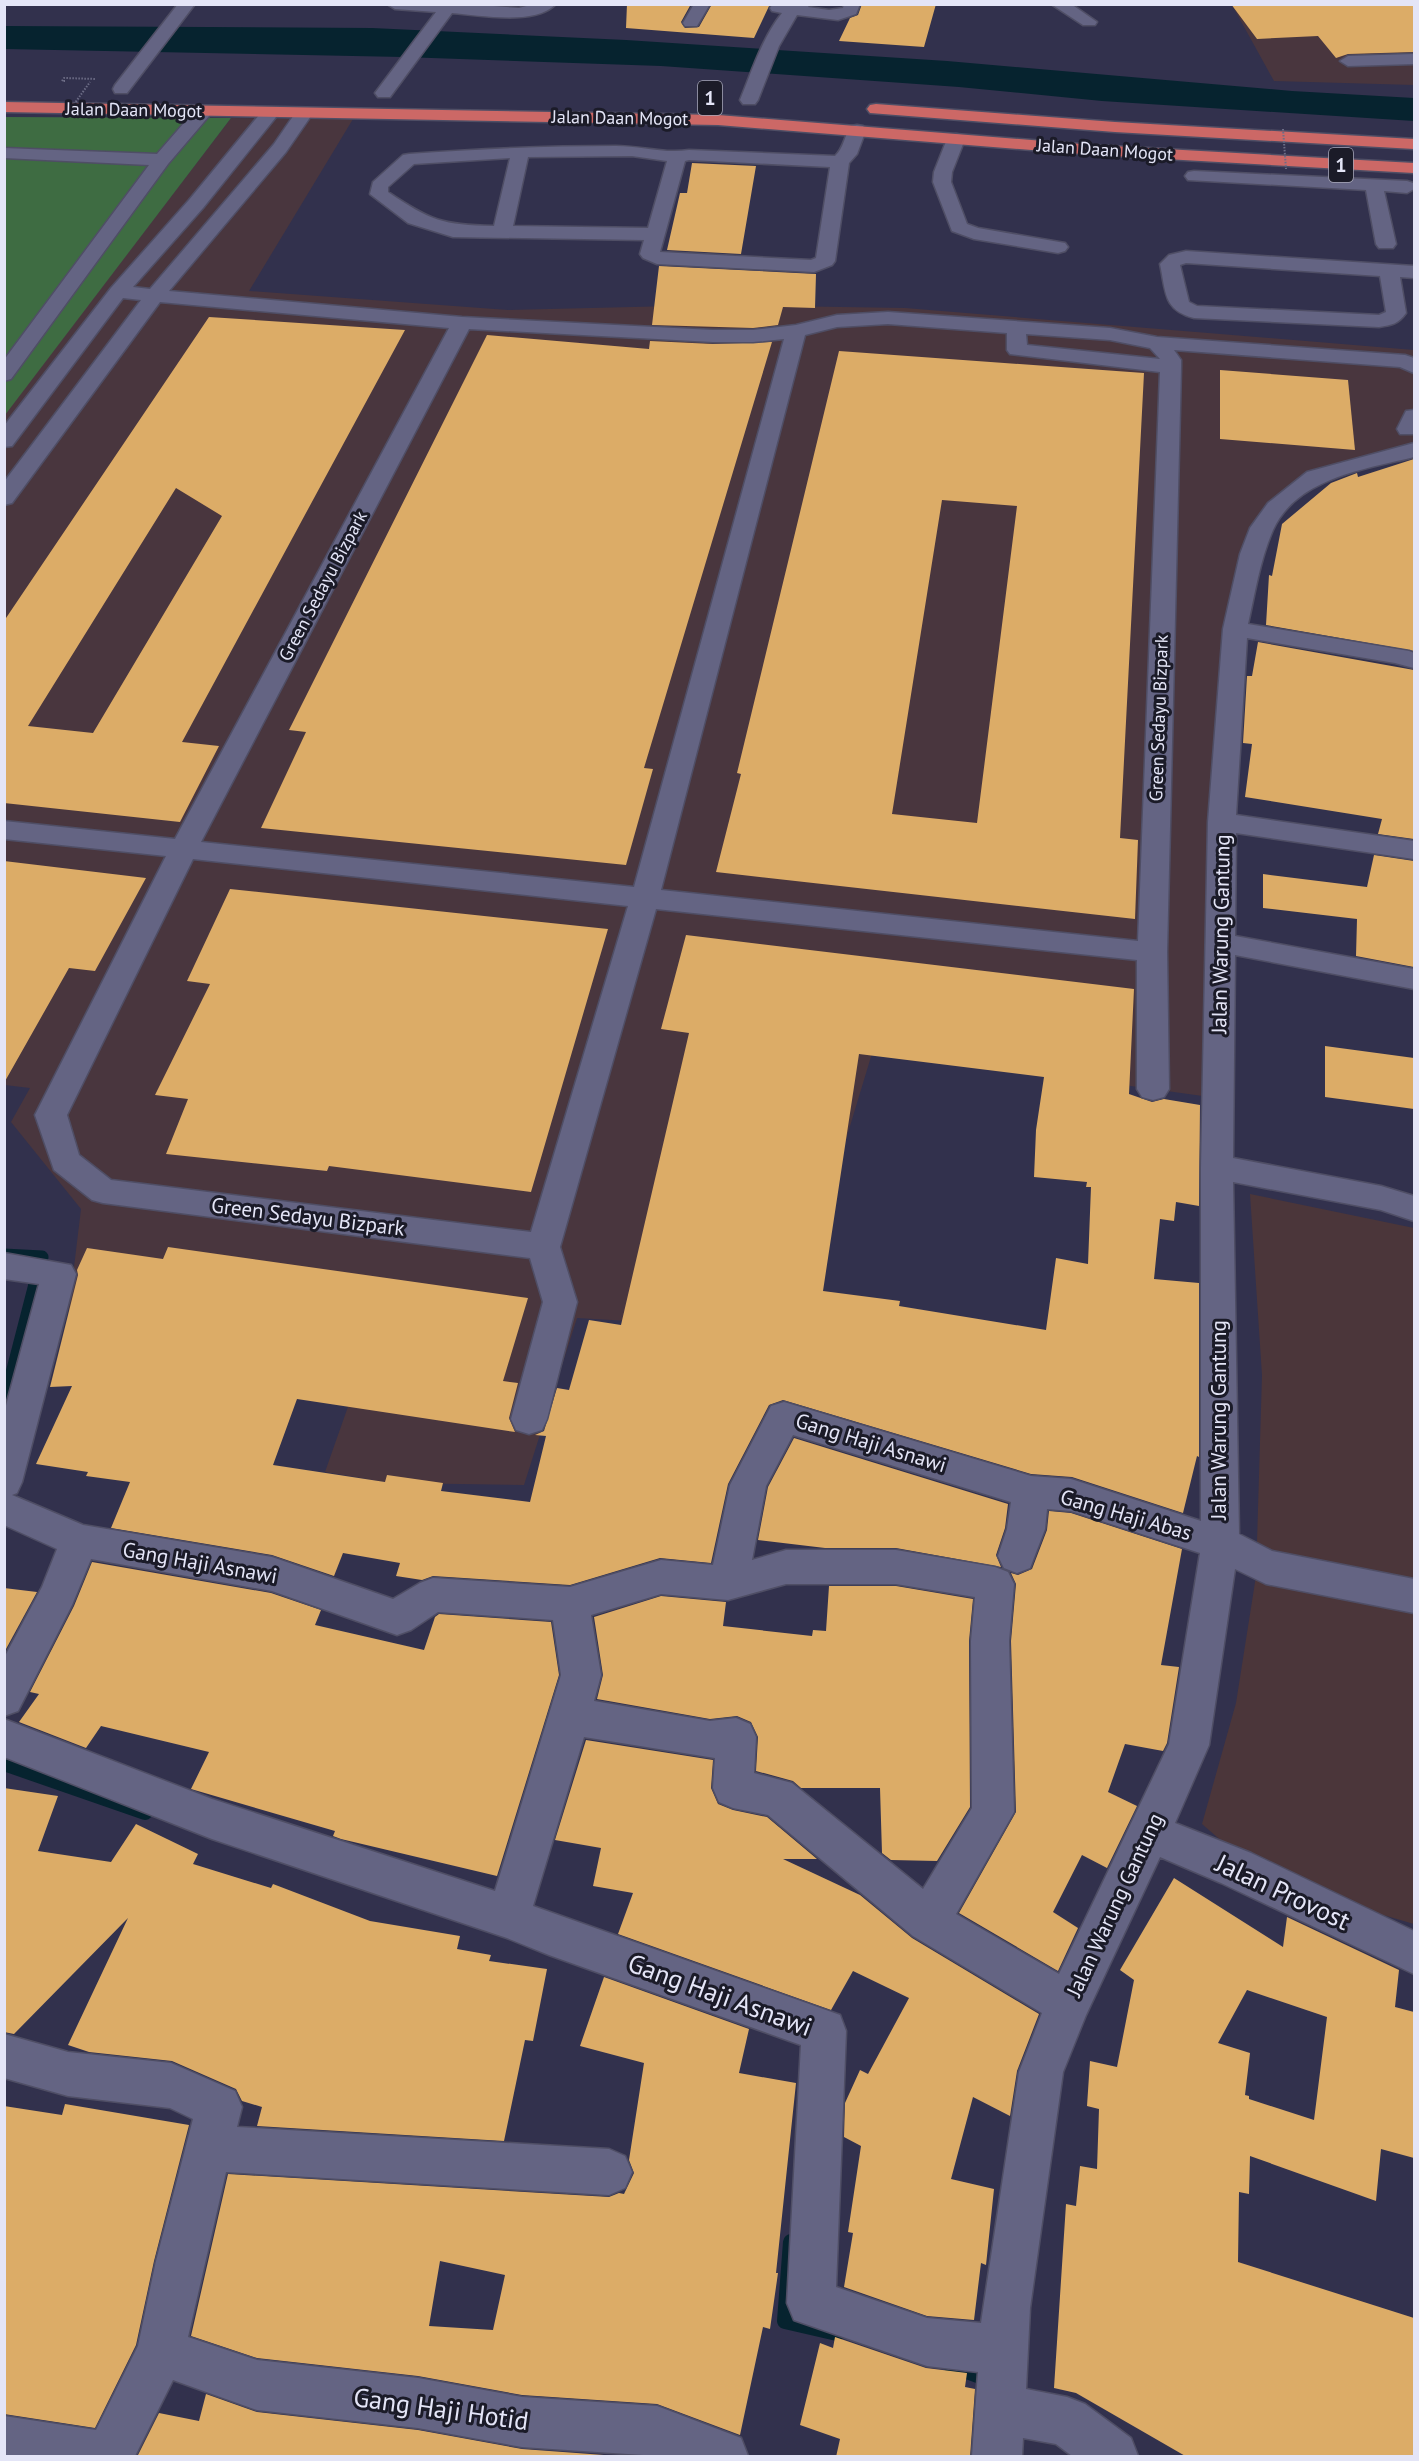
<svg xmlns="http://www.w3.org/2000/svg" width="1419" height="2461" font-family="'PT Sans',sans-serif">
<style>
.commercial{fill:#4b363a}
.industrial{fill:#49363e}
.green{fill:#3e6c42}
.water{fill:#06232f}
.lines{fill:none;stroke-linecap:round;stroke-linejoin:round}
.stream-far1{stroke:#06232f;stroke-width:13}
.stream{stroke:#06232f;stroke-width:16}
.building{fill:#dcac67;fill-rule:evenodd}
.minor-casing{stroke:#4f4e65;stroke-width:3}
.highway-casing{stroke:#4f4e65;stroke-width:3}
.path{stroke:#6d6d86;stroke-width:2;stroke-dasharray:1.5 1.5;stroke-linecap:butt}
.minor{fill:#646483;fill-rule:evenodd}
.highway{fill:#cc6866;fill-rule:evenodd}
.path-bridge{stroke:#6d6d86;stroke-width:2;stroke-dasharray:1.5 1.5;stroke-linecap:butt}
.labels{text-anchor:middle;stroke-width:6;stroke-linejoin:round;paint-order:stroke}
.far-street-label{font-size:18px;fill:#e4e5f7;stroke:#1b1b28}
.shield{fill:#1b1b28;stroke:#a8a8b9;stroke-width:1.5}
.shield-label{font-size:20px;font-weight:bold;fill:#e4e5f7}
.street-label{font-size:21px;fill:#e4e5f7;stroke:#1b1b28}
.near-street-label{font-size:26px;fill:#e4e5f7;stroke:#1b1b28}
</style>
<rect width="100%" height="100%" fill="#32314d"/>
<path class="commercial" d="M1250 1194 1414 1228V1924L1359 1908 1225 1844 1202 1824 1236 1703 1256 1576 1262 1375Z"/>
<g class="industrial">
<path d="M1232 5H1414V85L1274 81Z"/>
<path d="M231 118 353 119 249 291 508 310 716 305 905 308 1414 350V444L1365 460 1321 467 1252 538 1217 1098 873 1050 786 1338 663 1323 577 1318 524 1485 391 1483 325 1472 350 1401 61 1375 81 1209 11 1122 30 1088 5 1085 4 415Z"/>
</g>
<path class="green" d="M5 117 231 118 5 415Z"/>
<path class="water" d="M5 26 372 28 626 40 947 61 1292 91 1414 98V121L1102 101 959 87 661 66 403 57 5 49Z"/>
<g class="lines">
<path class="stream-far1" d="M4 1255 42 1257 4 1404"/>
<g class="stream">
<path d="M4 1763 145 1812"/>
<path d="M791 2242 785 2321 837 2333"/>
<path d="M951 2365 991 2380"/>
</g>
</g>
<g class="building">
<path d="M627 4H691L681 22 685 28 699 27 712 4H770L754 38 626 28Z"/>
<path d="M862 4H936L924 47 839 41 850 18 858 15Z"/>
<path d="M1231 4H1414V52L1348 54 1336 58 1318 36 1257 39Z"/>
<path d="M692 163 756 166 741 254 667 250 680 193H687Z"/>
<path d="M659 266 816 274 815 308 783 307 778 325 753 328 652 325Z"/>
<path d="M209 317 405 330 182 742 219 746 180 822 4 803V621ZM176 488 222 516 93 733 28 726Z"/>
<path d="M487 335 649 349 650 341 713 344 772 342 644 768 653 769 626 865 261 828 306 732 289 730Z"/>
<path d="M839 351 1144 373 1120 838 1138 840 1135 919 716 872 741 774 737 773ZM942 500 1017 506 977 823 892 814Z"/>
<path d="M1220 370 1348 380 1355 450 1220 439Z"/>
<path d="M1414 459V651L1266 625 1269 575 1272 576 1282 524 1331 483 1357 473 1358 477Z"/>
<path d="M1258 642 1414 670V839L1378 834 1382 819 1245 797 1252 744 1243 743 1247 676H1252Z"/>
<path d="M1374 855 1414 861V967L1356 956 1357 919 1263 908V874L1367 887Z"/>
<path d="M4 861 146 878 95 971 69 968 4 1083Z"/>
<path d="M230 889 608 929 531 1192 329 1166 327 1171 166 1154 188 1099 155 1095 210 984 187 981Z"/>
<path d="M686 935 1134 989 1129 1094 1152 1102 1164 1099 1200 1105 1199 1206 1176 1202 1174 1221 1160 1219 1154 1279 1199 1283V1457L1197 1456 1183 1513 1072 1477 1031 1474 783 1400 769 1405 728 1484 711 1563 660 1558 570 1585 433 1576 422 1580 396 1576 400 1563 343 1553 334 1576 272 1555 111 1528 130 1482 86 1476 88 1472 36 1464 72 1386 50 1387 78 1275 77 1270 87 1248 163 1259 168 1247 528 1298 503 1381 518 1383 509 1418 515 1432 297 1399 273 1465 385 1482 387 1475 443 1483 441 1491 530 1502 546 1436 535 1435 544 1431 557 1388 569 1390 589 1320 621 1325 689 1033 661 1029ZM859 1054 1044 1077 1036 1130 1034 1177 1087 1182 1086 1187H1091L1088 1264 1056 1258 1046 1330 899 1306 900 1301 823 1291Z"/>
<path d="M1325 1046 1414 1058V1109L1325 1097Z"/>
<path d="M794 1438 1008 1504 1005 1528 996 1555 1001 1567 896 1548H825L758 1540 768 1487Z"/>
<path d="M1049 1511 1071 1513 1182 1549 1161 1665 1179 1667 1167 1743 1163 1751 1125 1744 1108 1792 1137 1806 1107 1868 1082 1855 1053 1912 1078 1928 1058 1971 959 1913 1016 1812 1011 1641 1016 1584 1011 1573 1018 1575 1032 1569 1047 1530Z"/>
<path d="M92 1562 271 1593 321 1610 315 1625 424 1650 435 1617 439 1614 551 1622 559 1675 497 1876 341 1839 333 1836 335 1831 191 1789 209 1752 101 1726 86 1748 19 1722 39 1694 30 1692 74 1606Z"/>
<path d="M829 1586H896L973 1599 969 1641 970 1807 937 1861 891 1860 882 1853 880 1788H801L793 1781 756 1771 758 1737 751 1722 737 1716 710 1719 597 1699 603 1675 594 1617 661 1596 726 1602 723 1626 812 1636 813 1630 826 1631Z"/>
<path d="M4 1588 37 1592 6 1649H4Z"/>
<path d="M586 1740 713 1760 711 1788 718 1804 733 1810 767 1817 817 1859H783L860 1895 912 1938 1039 2014 1017 2071 1010 2116 973 2097 951 2179 994 2189 986 2265 981 2263 974 2320 927 2316 844 2287 853 2233 848 2232 861 2146 844 2137 845 2103 860 2070 868 2074 909 1998 853 1971 831 2010 618 1934 633 1893 593 1886 601 1848 555 1840Z"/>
<path d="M4 1788 58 1796 38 1851 111 1862 136 1824 198 1854 193 1864 271 1888 273 1884 370 1921 460 1936 457 1949 491 1955 489 1961 547 1969 533 2041 525 2040 504 2141 257 2126 262 2107 242 2101 236 2089 172 2061 89 2052 68 2045 128 1918 14 2034 4 2032Z"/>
<path d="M1174 1878 1283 1947 1287 1917 1399 1970 1395 2007 1414 2012V2158L1381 2149 1376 2201 1250 2156 1249 2194 1239 2192 1238 2262 1414 2318V2457H1187L1076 2393 1054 2388 1066 2204 1076 2206 1080 2166 1097 2169 1099 2109 1087 2106 1090 2061 1117 2067 1134 1980 1120 1970ZM1247 1990 1327 2017 1314 2120 1249 2099V2096L1245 2095 1250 2053 1218 2043Z"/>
<path d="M604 1977 749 2029 739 2073 796 2083 776 2273H778L770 2329 763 2327 740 2435 657 2404 522 2395 418 2376 257 2358 191 2336 228 2174 609 2197 619 2193 624 2194 634 2173 629 2160 644 2063 580 2046ZM440 2261 505 2275 493 2330 429 2326Z"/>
<path d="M65 2104 189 2125 154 2261 136 2345 95 2428 4 2414V2106L62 2115Z"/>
<path d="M835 2337 926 2368 967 2373 965 2387 975 2389 970 2457H836L840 2439 800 2425 820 2343 833 2348Z"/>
<path d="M206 2394 257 2412 418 2430 522 2449 631 2457H137L159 2413 199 2421Z"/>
</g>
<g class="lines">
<g class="minor-casing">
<g id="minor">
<path d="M178 4H195L127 93H115L113 89 115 85Z"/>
<path d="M387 4H467L519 8 534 4H556C535 26 479 15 452 13L390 97H378L375 93 436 12 395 9Z"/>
<path d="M694 4H710L697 26H685L683 23Z"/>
<path d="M773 4H810L808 7 829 10 843 8 844 4H860L856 14 838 20 797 15 779 46 758 100 755 104H743L740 100C752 71 762 38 782 13L772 11 770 8Z"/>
<path d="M1051 4H1071L1097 22 1095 25H1083Z"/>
<path d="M1414 54V64L1348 66 1340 61 1348 56Z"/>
<path d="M203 107 209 108 212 112 209 116 168 164 11 379 4 381V360L149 165 4 158V148L157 154 197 108Z"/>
<path d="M270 108 276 109 279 113 276 117 203 208 133 287 150 289 274 144 298 109H310L313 113 286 152 169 291 462 317 713 330H753L796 325 837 315 888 312 1110 328 1157 337 1405 355 1414 358V373L1400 367 1174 350 1181 360V367L1167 952 1169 1089 1164 1097 1153 1100 1142 1097 1137 1089V960L656 909 560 1247 577 1302 547 1419 542 1430 529 1434 516 1430 511 1419 543 1302 530 1258 103 1203 92 1200 54 1170 35 1115 166 856 4 839V821L175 839 449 328 160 302 12 503 4 505V482L141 300 123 298 12 446 4 447V426L111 288 189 200 264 109ZM888 324 1007 333V350L1010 354 1160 372 1138 941 661 890 805 335 837 327ZM469 329 713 342H753L784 339 634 887 201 842ZM1026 334 1110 340 1150 348 1160 359 1027 345ZM193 859 628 906 531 1232 111 1180 79 1155 67 1115Z"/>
<path d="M857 125 863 126 866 130 857 154 849 163 835 261 832 265 814 272 657 264 643 258 640 254 644 240 453 237 408 223 370 194 373 182 403 155 409 154C478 149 547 146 616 146 640 146 665 154 689 150L835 156C844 148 844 136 851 126ZM632 156 667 161 648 228 513 226 528 157ZM510 158 494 226C442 225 431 221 388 192V187L414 164ZM689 160 830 167 816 258 811 260 660 252 685 161Z"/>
<path d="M956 134 962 135 965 139 952 172 951 182 967 224 978 228 1065 243 1068 247 1065 251 1058 253 974 239 952 231 933 182 934 172 947 139 950 135Z"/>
<path d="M1194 171 1407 181 1413 183 1414 189 1407 193 1384 191 1396 244 1393 248H1379L1376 244 1366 190 1188 180 1185 176 1188 172Z"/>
<path d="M1186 251 1414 266V278L1400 277 1406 313C1398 324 1392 325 1379 327L1194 318C1163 310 1166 292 1160 264L1169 255ZM1186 263 1380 276 1386 312 1379 315 1197 306 1189 302 1180 265Z"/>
<path d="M1414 410V434H1400L1397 429 1406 411Z"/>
<path d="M1414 443V457C1366 469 1296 478 1273 530 1260 560 1255 593 1248 624L1409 651 1414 653V668L1395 663 1247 638 1236 815 1414 841V859L1236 833 1235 936 1414 969V989L1235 955 1233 1158 1381 1186 1414 1196V1221L1381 1210 1233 1182 1239 1534 1272 1551 1414 1579V1613L1266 1584 1235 1569 1209 1745 1175 1823 1251 1853 1414 1931V1974L1221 1883 1160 1857 1086 2015 1063 2072 1030 2308 1026 2389 1067 2397 1085 2404 1131 2438 1138 2456H1072L1056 2444 1023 2438 1022 2456H972L978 2372 927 2366 794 2320 787 2303 801 2045 549 1955 507 1938 212 1839 4 1757V1719L212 1799 495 1891 561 1675 553 1620 438 1612 411 1630 397 1635 272 1591 91 1559 72 1605 18 1711 4 1716V1658L42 1587 57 1549 4 1525V1413L39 1284 4 1279V1253L71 1265 76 1274 22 1482 17 1493 12 1495 83 1525 272 1557 393 1599 420 1583 433 1578 570 1587 661 1560 713 1565 730 1485 771 1406 784 1402 1031 1476 1071 1479 1201 1521V1167L1208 822 1223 629 1240 554 1250 528 1268 503 1307 472ZM793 1435 1011 1502 1007 1529 998 1556 1004 1568 1017 1573 1030 1568 1045 1529 1047 1509 1071 1511 1200 1553 1169 1744 1059 1974 956 1914 1014 1812 1009 1641 1014 1584 1008 1572 995 1567 896 1550H786L752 1560 766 1486ZM786 1584H896L975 1597 971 1641 972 1808 923 1889 792 1783 754 1773 756 1737 750 1724 736 1718 710 1721 594 1701 601 1675 591 1615 661 1594 728 1600ZM584 1737 715 1758 713 1788 719 1802 733 1808 768 1815 913 1936 1042 2013 1019 2072 981 2323 927 2318 836 2287 846 2031 840 2015 533 1906Z"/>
<path d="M4 2034 68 2052 171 2063 235 2091 242 2107 237 2127 609 2149 625 2156 632 2172 625 2188 609 2195 226 2172 188 2337 257 2360 418 2378 522 2397 657 2406 741 2438 748 2456H658L522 2447 418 2428 257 2410 173 2380 135 2456H4V2416L96 2430 138 2346 156 2261 193 2119 170 2108 68 2096 4 2078Z"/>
</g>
</g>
<g class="highway-casing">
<g id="highway">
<path d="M4 102 718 115 1094 145 1414 163V173L1094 155 718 125 4 112Z"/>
<path d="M876 104 1115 122 1414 139V149L1115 132 870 113 867 109 870 105Z"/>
</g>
</g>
<path class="path" d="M65 81H62L64 78 96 79"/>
<use href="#minor" class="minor"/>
<use href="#highway" class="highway"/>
<g class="path-bridge">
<path d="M67 114 90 82"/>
<path d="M1283 129 1286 169"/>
</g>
</g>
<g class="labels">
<g class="far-street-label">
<text transform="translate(134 110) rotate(1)" y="6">Jalan Daan Mogot</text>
<text transform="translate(620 118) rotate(1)" y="6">Jalan Daan Mogot</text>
<text transform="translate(1105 150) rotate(4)" y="6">Jalan Daan Mogot</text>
<text transform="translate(323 586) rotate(-62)" y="6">Green Sedayu Bizpark</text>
<text transform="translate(1159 718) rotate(-88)" y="6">Green Sedayu Bizpark</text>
</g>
<g class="shield">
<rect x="698" y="81" width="24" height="34" rx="4.5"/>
<rect x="1329" y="148" width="24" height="34" rx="4.5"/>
</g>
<g class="shield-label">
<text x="710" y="105">1</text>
<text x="1341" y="172">1</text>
</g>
<g class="street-label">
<text transform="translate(1221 934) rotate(-89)" y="7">Jalan Warung Gantung</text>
<text transform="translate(308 1217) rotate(7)" y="7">Green Sedayu Bizpark</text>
<text transform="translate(1219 1420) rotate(-90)" y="7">Jalan Warung Gantung</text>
<text transform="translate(871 1443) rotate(17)" y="7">Gang Haji Asnawi</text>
<text transform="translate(1126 1515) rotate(16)" y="7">Gang Haji Abas</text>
<text transform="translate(200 1563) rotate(10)" y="7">Gang Haji Asnawi</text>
<text transform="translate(1115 1905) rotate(-65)" y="7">Jalan Warung Gantung</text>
</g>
<g class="near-street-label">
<text transform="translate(1283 1892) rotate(25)" y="9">Jalan Provost</text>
<text transform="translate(720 1995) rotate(20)" y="9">Gang Haji Asnawi</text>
<text transform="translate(441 2409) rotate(8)" y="9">Gang Haji Hotid</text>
</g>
</g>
<rect width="1419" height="2461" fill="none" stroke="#e4e5f7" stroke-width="12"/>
</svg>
